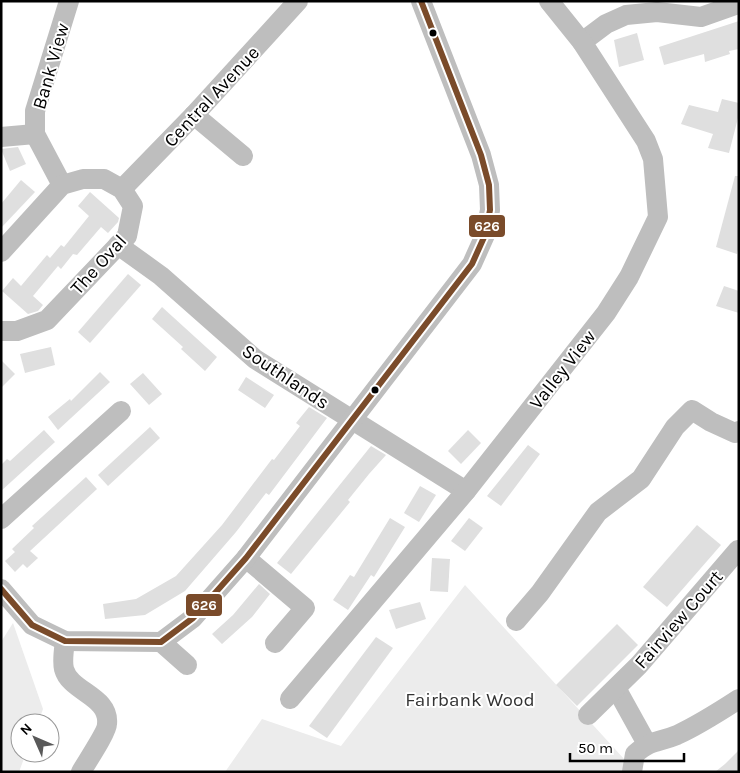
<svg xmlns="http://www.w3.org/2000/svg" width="740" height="773" font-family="Karla,sans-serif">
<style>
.green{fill:#ececec}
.building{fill:#dfdfdf}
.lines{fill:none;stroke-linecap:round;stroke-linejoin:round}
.minor{stroke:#bebebe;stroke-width:20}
.bus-1-casing{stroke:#fff;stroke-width:10}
.bus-1{stroke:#7a4b2a;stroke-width:6}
.bus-dot{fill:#000;stroke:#fff;stroke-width:2}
.labels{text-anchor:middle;stroke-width:4;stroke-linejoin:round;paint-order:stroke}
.street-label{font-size:19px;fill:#000;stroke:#fff}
.park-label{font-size:19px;fill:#333;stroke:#fff}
.line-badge{stroke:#fff;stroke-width:2}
.badge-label{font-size:14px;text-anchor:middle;font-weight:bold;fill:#fff}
</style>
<rect width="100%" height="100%" fill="#fff"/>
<g class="green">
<path d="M465 585 625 760 623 772H225L262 719 341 746Z"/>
<path d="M13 623 43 709 38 723H20V753H26L19 772H1V642Z"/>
</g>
<g class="building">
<path d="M739 21V49L729 51 730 54 705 62 704 54 664 65 659 47Z"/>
<path d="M637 33 644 60 619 67 614 40Z"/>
<path d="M722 99 739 103V114L729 153 708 148 713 134 681 124 689 105 718 112Z"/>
<path d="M18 147 26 164 10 171 1 149Z"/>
<path d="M735 176H739V246L737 254 716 247Z"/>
<path d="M21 180 35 192 1 228V204Z"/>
<path d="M90 192 119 218 118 222 108 233 101 227 77 255 73 254 61 269 58 266 33 296 43 305 38 311 28 314 2 291 13 278 21 286 47 255 50 258 61 245 64 247 89 216 78 206Z"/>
<path d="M128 274 141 285 90 343 78 332Z"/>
<path d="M724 286 739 291V313L716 306Z"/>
<path d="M162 307 217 357 205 371 181 349 183 347 152 319Z"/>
<path d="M51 347 55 365 25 373 20 354Z"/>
<path d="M1 360 15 374 1 388Z"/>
<path d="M100 372 110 382 58 430 48 417 70 399 71 401Z"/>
<path d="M143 373 162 394 149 405 130 384Z"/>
<path d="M246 377 274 395 265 408 238 390Z"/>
<path d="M309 407 327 418 269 495 266 493 236 532 185 591 145 615 105 619 103 604 136 599 176 576 222 525 272 459 274 460 300 426 296 423Z"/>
<path d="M150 427 160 438 108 486 98 475Z"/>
<path d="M44 430 55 442 1 491V465L7 459 10 461Z"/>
<path d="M468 430 481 443 461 464 448 451Z"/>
<path d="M528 445 540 454 501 506 487 496Z"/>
<path d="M371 446 386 455 369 474 348 500 350 502 291 574 277 563Z"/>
<path d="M86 477 97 489 30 551 38 558 27 568 23 564 15 572 5 561 15 552 12 549 34 528 32 526Z"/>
<path d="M420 486 436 495 419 522 404 513Z"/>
<path d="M390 518 405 527 374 577 371 575 348 610 333 600 350 575 354 577Z"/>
<path d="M469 518 483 528 465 551 451 541Z"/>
<path d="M697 525 721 545 667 607 643 587Z"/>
<path d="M432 558 450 559 448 592 430 591Z"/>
<path d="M259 584 270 594 252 617 222 644 212 634 233 615Z"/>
<path d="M420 602 426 619 396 629 389 610Z"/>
<path d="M617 624 638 645 577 706 556 685Z"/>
<path d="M376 637 393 648 327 738 309 726Z"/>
<path d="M739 750V772H715L725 764Z"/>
</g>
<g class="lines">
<g class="minor">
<path d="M582 42 606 24 626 15 657 12 701 17 735 5 739 2"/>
<path d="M194 115 243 156"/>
<path d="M1 137 35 134"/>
<path d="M62 185 35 134V111L69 1"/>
<path d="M122 189 194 115 298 1"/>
<path d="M118 245 161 276 255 359 466 491"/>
<path d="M1 252 62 185 83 179H104L122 189 133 206 127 236 47 320 17 331H1"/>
<path d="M1 519 121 411"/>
<path d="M246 558 305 608 275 643"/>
<path d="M1 589 32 625 65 641 161 642 193 618 246 558 472 264 485 235 490 210 489 185 481 155 421 1"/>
<path d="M516 621 540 593 598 512 641 479 675 427 692 410 711 422 735 433 739 431"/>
<path d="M65 641C64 649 62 661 64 669 70 692 110 696 107 724 107 732 86 763 81 772"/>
<path d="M161 642 187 665"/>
<path d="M616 688 647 744"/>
<path d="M290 699 466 491 606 313 629 277 658 217 653 159 646 141 582 42 549 1"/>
<path d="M588 715 639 665 738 550"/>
<path d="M632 772 635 754C652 739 658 743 677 735 699 725 719 712 739 699"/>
</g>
<g class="bus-1-casing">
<path id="bus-1" d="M1 589 32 625 65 641 161 642 193 618 246 558 472 264 485 235 490 210 489 185 481 155 421 1"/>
</g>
<use href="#bus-1" class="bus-1"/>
</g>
<g class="bus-dot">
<circle cx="433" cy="33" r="4.5"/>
<circle cx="375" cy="390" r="4.5"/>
</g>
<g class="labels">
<g class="street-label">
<text transform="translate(50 66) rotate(-74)" y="7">Bank View</text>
<text transform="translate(211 96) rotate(-47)" y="7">Central Avenue</text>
<text transform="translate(98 264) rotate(-48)" y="7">The Oval</text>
<text transform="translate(562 369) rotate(-52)" y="7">Valley View</text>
<text transform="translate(286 376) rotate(34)" y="7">Southlands</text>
<text transform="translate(678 619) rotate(-49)" y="7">Fairview Court</text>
</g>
<g class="park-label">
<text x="470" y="706">Fairbank Wood</text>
</g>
</g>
<g class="line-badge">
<rect x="468" y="214" width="38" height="24" rx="5" fill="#7a4b2a"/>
<rect x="185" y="593" width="38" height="24" rx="5" fill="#7a4b2a"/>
</g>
<g class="badge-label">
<text x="487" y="231">626</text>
<text x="204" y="610">626</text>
</g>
<rect width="740" height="773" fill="none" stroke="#000000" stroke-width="5"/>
<g transform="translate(35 738) rotate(315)"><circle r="24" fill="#ffffff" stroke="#999999"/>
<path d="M0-4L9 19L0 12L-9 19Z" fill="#595959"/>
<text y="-8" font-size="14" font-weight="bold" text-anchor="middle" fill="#000000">N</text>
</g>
<path d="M570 753v8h114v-8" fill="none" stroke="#000000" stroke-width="2.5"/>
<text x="578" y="753" font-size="15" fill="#000000" stroke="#ffffff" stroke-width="4" paint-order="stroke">50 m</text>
</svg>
